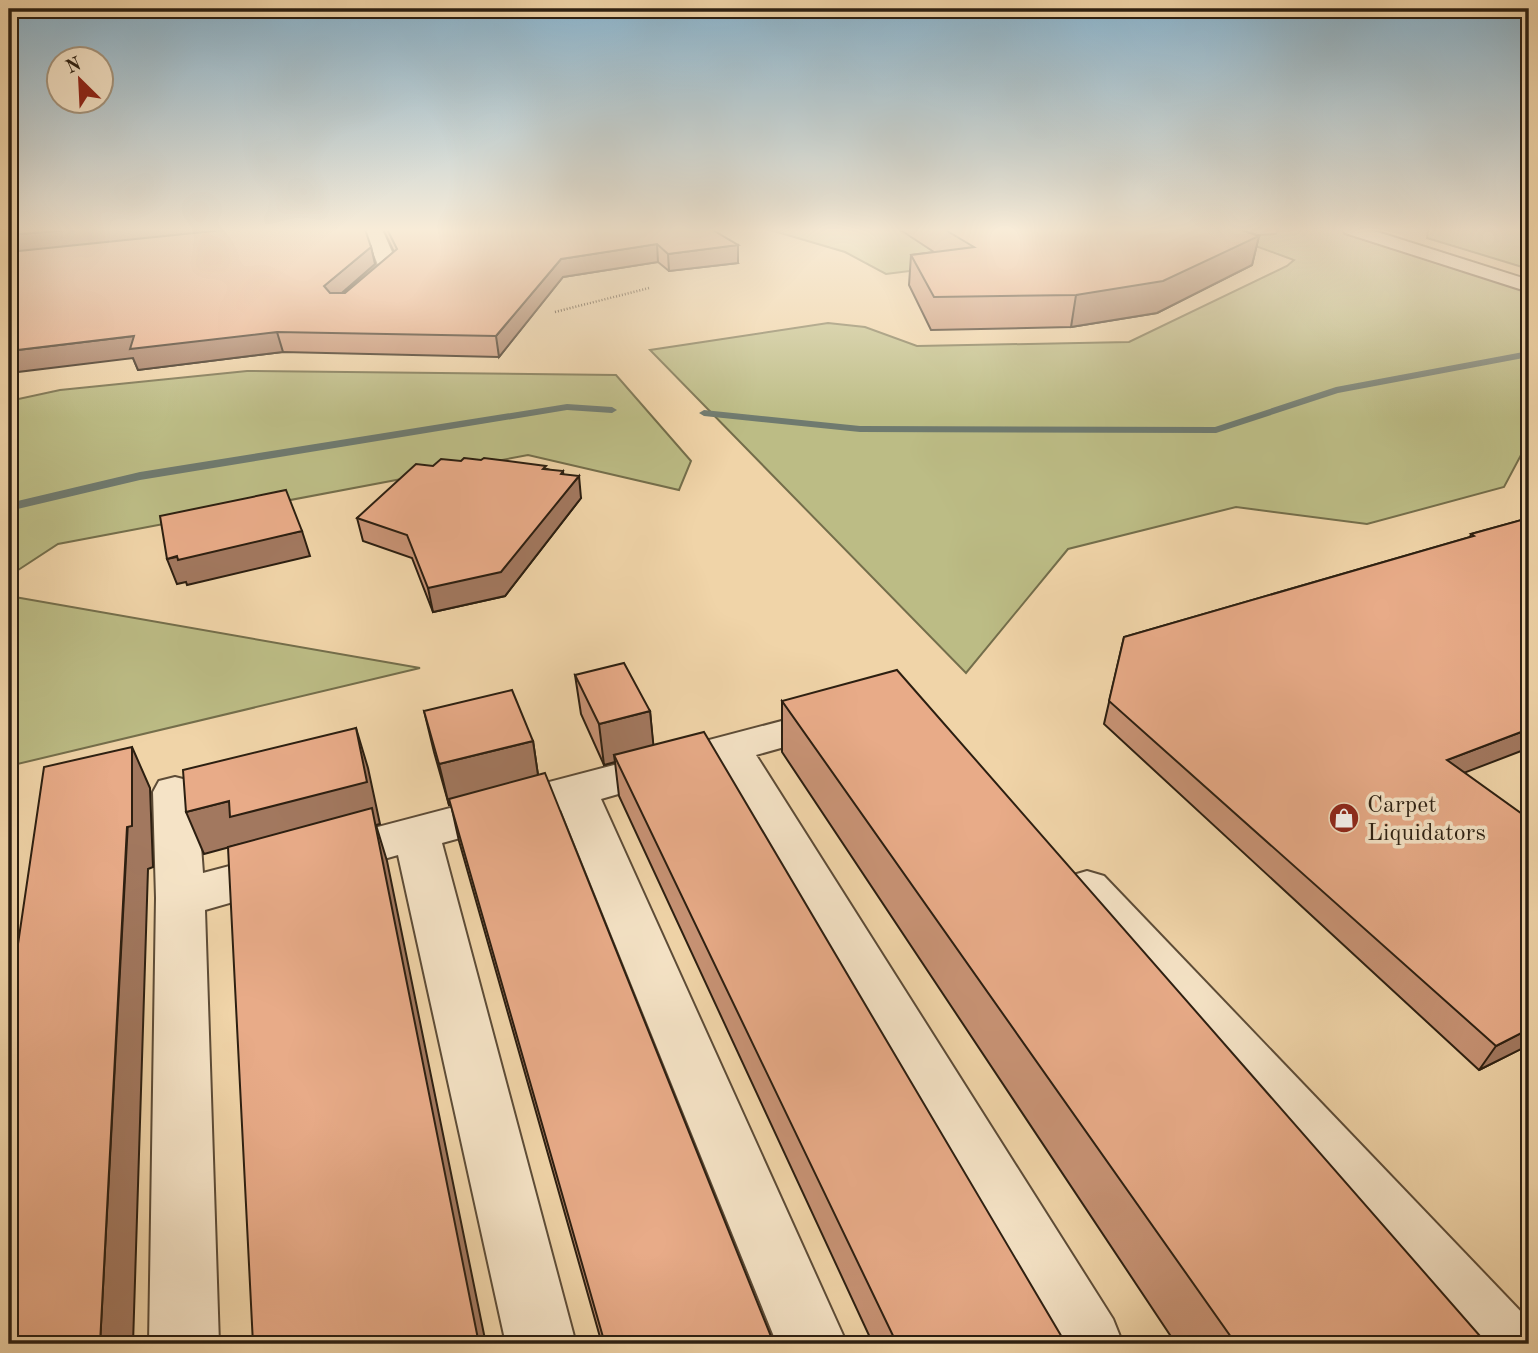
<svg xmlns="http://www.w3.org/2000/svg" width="1538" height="1353" font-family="'Old Standard TT',serif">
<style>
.green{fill:#bcbc85;stroke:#746e4b;stroke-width:2}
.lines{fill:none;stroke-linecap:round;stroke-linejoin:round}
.stream{fill:#6f7a6f;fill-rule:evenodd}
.minor-casing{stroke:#5d4c37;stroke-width:4}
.path{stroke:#2c1f11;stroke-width:2.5;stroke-dasharray:1 2;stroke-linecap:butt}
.minor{fill:#f5e3c6;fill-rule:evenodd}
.wall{fill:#c89375;stroke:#2c1f11;stroke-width:2}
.shaded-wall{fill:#a2785f;stroke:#2c1f11;stroke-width:2}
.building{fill:#e8ab88;stroke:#2c1f11;stroke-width:2}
.labels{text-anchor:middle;stroke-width:7;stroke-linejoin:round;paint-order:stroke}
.poi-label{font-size:24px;fill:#2c1f11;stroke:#f5e3c6;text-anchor:start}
</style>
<rect width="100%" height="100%" fill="#f0d4a8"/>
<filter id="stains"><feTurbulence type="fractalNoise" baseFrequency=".00286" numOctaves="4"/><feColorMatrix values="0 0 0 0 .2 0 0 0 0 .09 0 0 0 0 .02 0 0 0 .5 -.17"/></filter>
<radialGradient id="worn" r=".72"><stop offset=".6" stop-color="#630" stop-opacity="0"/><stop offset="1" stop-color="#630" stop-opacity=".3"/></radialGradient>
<g class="green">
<path d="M767 229H1223L1227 231 886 274 845 252Z"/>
<path d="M1280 229H1351L1529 286V440L1504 487 1367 524 1236 507 1068 549 966 673 650 350 828 323 865 327 917 346 1129 342 1287 266 1294 260 1231 237Z"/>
<path d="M1428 229H1529V269L1427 238Z"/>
<path d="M247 371 616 375 691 461 679 490 528 455 58 544 9 576V401L60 390Z"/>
<path d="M9 596 420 668 9 766Z"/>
</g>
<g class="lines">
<g class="stream">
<path d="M1529 351V357L1338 393 1216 433 860 432 704 416 699 413 704 410 860 426 1215 427 1336 387Z"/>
<path d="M567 404 612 407 617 410 612 413 567 410 140 480 9 511V503L140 472Z"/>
</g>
<g class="minor-casing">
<g id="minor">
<path d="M364 229H382L398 266 361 299H347L344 295 378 265Z"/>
<path d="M1252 229H1278L1275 233 1254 234Z"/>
<path d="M1342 229H1368L1529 280V292L1345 233Z"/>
<path d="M831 708 845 712 851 721 845 730 756 755 1113 1319 1123 1344H1049L719 765 601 799 847 1344H777L561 810 442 843 576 1344H506L398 855 205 910 219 1344H149L156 898 153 792 159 781 175 777 191 781 197 792 203 873Z"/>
<path d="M1087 871 1104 876 1528 1319 1529 1344H1457L1070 902 1063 889 1070 876Z"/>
</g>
</g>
<path class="path" d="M555 312 649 288"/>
<use href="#minor" class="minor"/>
</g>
<g class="wall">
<path d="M383 229H711L738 263 669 271 658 262 563 277 499 357 283 352 138 370 133 358 371 247 375 264 343 293H345L394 252Z"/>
<path d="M899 229H1239L1259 236 1252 265 1157 313 1071 327 931 330 909 285 911 255 934 252Z"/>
<path d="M461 461 547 469 563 474 581 498 505 596 433 612 412 558 363 541 357 518 433 466Z"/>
<path d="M1529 518 1464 773 1529 1045 1479 1070 1104 724 1124 637 1470 537 1471 534Z"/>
<path d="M575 675 650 711 653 745 1066 1344H873L619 796 615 762 604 765 581 714Z"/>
<path d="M782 701 1487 1344H1176L782 752Z"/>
<path d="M424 711 533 741 538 775 774 1344H602L459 841 451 805H449L434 752Z"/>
</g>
<g class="shaded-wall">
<path d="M79 229H250L9 253V235Z"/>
<path d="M1259 236 1252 265 1157 313 1071 327 1076 295Z"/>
<path d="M657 244 658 262 563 277 499 357 496 336 561 259Z"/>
<path d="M738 245V263L669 271 668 254Z"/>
<path d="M371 247 375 264 328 305 324 286Z"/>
<path d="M277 332 283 352 138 370 133 358 9 373V351L134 336Z"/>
<path d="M563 471 565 492 579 476 581 498 505 596 433 612 428 588Z"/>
<path d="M302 531 310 556 187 585 186 582 177 584 167 559Z"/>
<path d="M650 711 654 751 614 755 615 762 604 765 599 724Z"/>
<path d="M356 728 368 768 380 824 376 825 387 861 486 1344H479L241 844 204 854 186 812 229 801Z"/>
<path d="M1529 729V748L1435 784 1447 760Z"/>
<path d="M533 741 539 782 449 805 439 764Z"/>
<path d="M132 747 150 788 153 867 148 869 133 1344H100Z"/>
<path d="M1529 1029V1045L1479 1070 1496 1046Z"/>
</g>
<g class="building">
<path d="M9 229H79L9 235Z"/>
<path d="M233 229H365L371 247 324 286 330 293H345L397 249 387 229H711L738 245 668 254 657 244 561 259 496 336 277 332 130 349 134 336 9 351V252Z"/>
<path d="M944 229H1239L1259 236 1163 281 1076 295 934 297 911 255 974 247Z"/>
<path d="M464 458 481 460 484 458 546 466 543 469 563 471 561 474 579 476 501 572 428 588 407 535 357 518 416 464 433 466 441 459 461 461Z"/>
<path d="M286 490 302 531 178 560 177 556 167 559 160 516Z"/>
<path d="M1529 518V729L1447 760 1529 819V1029L1496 1046 1109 701 1124 637 1474 536 1471 534Z"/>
<path d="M624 663 650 711 599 724 575 675Z"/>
<path d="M897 670 1487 1344H1236L782 701Z"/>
<path d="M512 690 533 741 439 764 424 711Z"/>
<path d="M356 728 367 782 230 817 229 801 186 812 183 770Z"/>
<path d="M704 732 1066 1344H897L614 755Z"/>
<path d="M132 747V826L127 827 100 1344H9V1005L44 767Z"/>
<path d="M545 773 774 1344H605L449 799Z"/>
<path d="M372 808 479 1344H253L228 847Z"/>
</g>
<linearGradient id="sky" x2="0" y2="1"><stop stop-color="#89b5d0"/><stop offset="0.55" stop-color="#f8ecd8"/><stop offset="1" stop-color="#f8ecd8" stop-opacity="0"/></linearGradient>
<rect width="1538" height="418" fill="url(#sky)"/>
<defs>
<g id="shop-disc" transform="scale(1.575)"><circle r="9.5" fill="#8f2418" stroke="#f5e3c6"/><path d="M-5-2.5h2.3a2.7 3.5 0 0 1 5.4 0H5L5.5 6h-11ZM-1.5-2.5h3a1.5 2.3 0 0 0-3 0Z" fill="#fff"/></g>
</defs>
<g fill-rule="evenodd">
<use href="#shop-disc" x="1344" y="818"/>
</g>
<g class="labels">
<g class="poi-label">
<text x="1367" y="812">Carpet<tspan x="1367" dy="28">Liquidators</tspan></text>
</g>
</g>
<rect width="1538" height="1353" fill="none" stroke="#f0d4a8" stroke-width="35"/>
<rect x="10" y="10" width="1517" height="1332" fill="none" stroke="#2c1f11" stroke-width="3.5"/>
<rect x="18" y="18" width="1503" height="1318" fill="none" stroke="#2c1f11" stroke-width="2"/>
<g transform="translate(80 80) rotate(336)"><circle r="33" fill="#f5e3c6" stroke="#a5957e" stroke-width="2"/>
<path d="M0-5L12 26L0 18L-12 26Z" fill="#8f2418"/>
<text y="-10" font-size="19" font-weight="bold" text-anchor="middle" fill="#2c1f11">N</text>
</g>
<rect width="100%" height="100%" filter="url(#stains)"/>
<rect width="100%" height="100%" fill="url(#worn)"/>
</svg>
